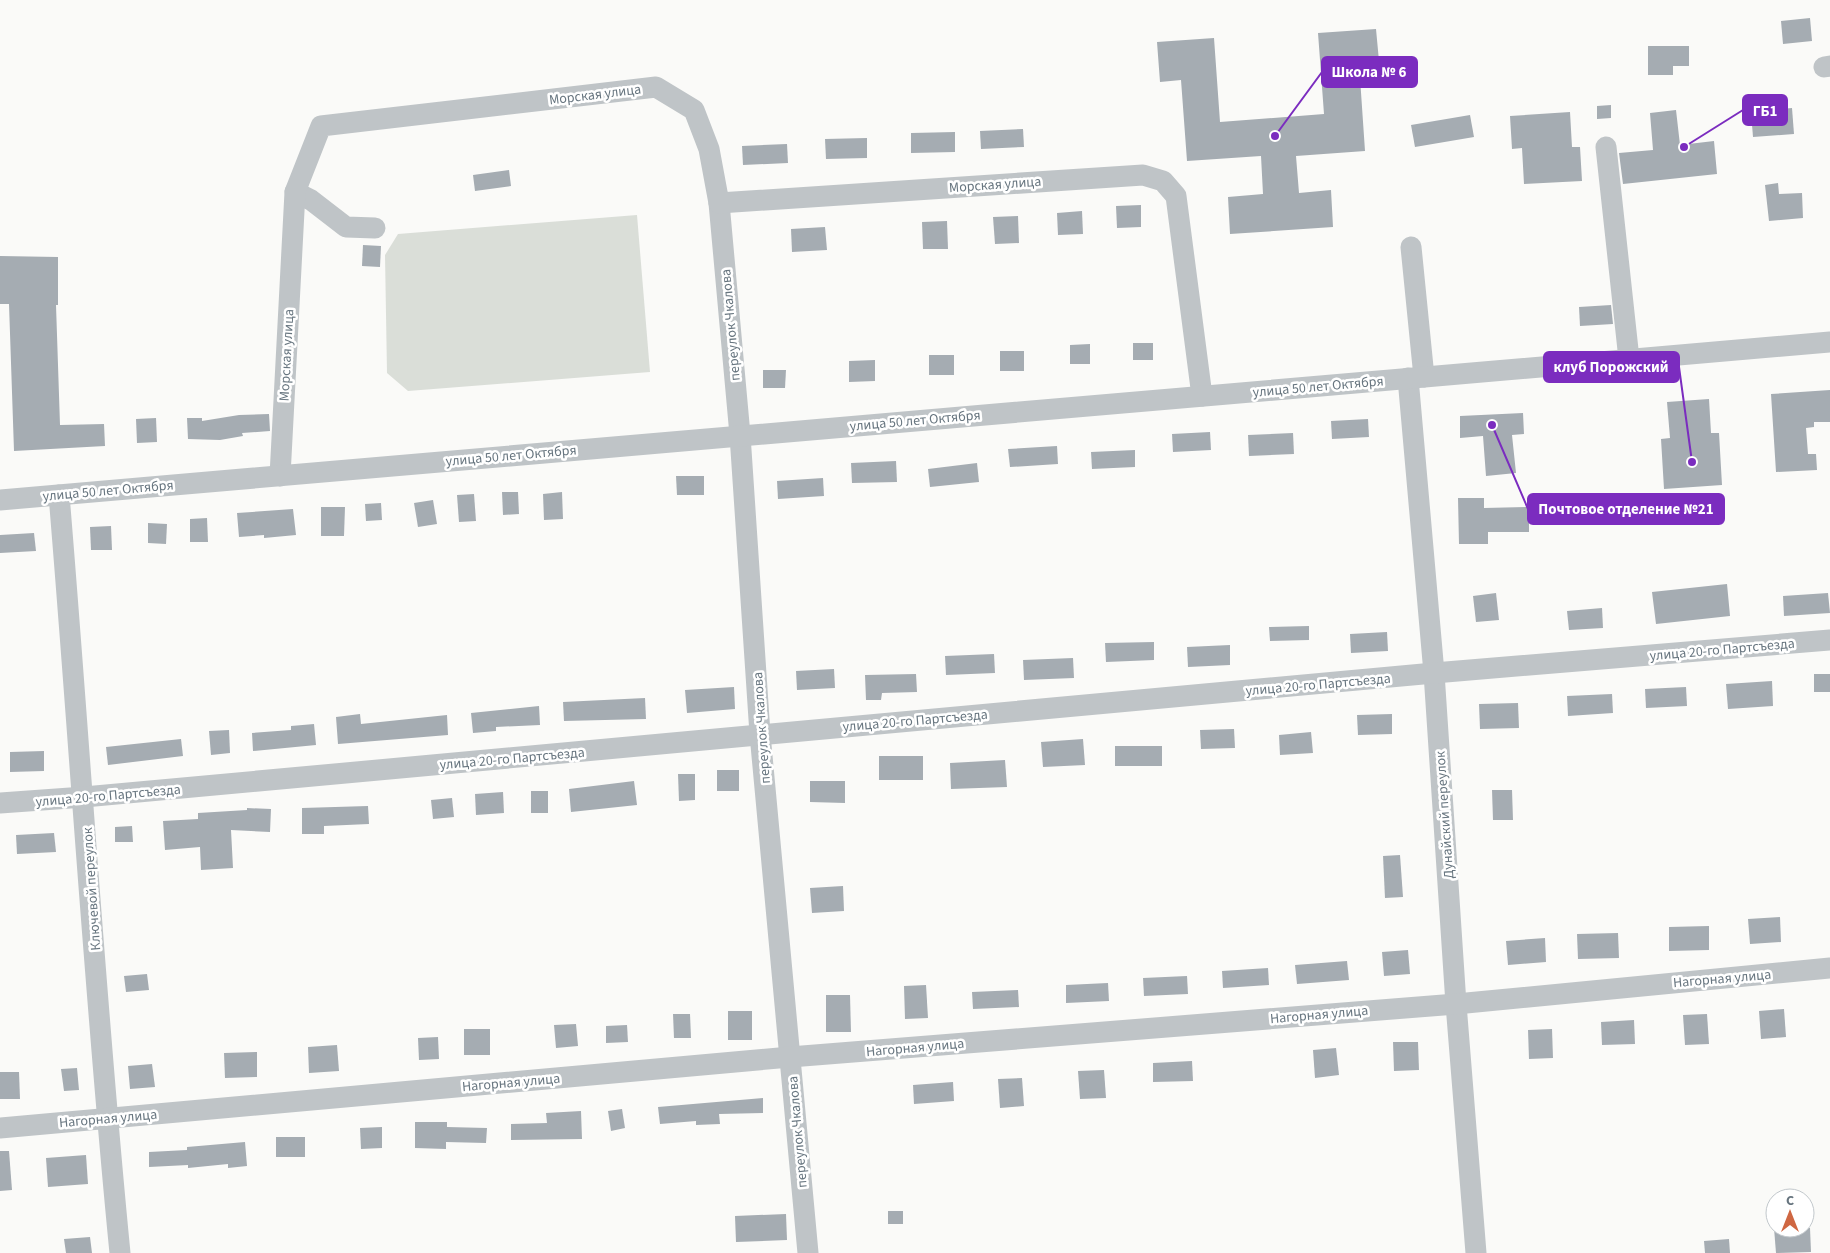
<svg xmlns="http://www.w3.org/2000/svg" width="1830" height="1253" font-family="'Source Sans 3',sans-serif">
<style>
.green{fill:#daded8}
.building{fill:#a5acb2}
.lines{fill:none;stroke-linecap:round;stroke-linejoin:round}
.minor{stroke:#bfc4c7;stroke-width:21}
.labels{text-anchor:middle;stroke-width:5;stroke-linejoin:round;paint-order:stroke}
.street-label{font-size:14px;fill:#67757f;stroke:#fff}
.leader{fill:none;stroke:#7b2cbf;stroke-width:2}
.callout-dot{fill:#7b2cbf;stroke:#fff;stroke-width:2}
.callout{fill:#7b2cbf;stroke:#7b2cbf;stroke-width:2}
.callout-label{font-size:15px;text-anchor:middle;font-weight:bold;fill:#fff}
</style>
<rect width="100%" height="100%" fill="#fafaf8"/>
<path class="green" d="M637 215 650 372 408 391 387 373 385 255 398 234Z"/>
<g class="building">
<path d="M1810 18 1812 41 1783 44 1781 21Z"/>
<path d="M1376 29 1379 61 1359 63 1365 151 1296 156 1299 193 1331 190 1333 227 1230 234 1228 197 1263 194 1261 156 1187 161 1181 80 1160 82 1157 42 1214 38 1220 122 1324 114 1318 33Z"/>
<path d="M1648 46H1689V66H1673V75H1648Z"/>
<path d="M1611 105V118L1597 119V106Z"/>
<path d="M1792 108 1794 134 1753 137 1751 112Z"/>
<path d="M1676 110 1680 145 1714 141 1717 174 1623 184 1619 153 1653 150 1650 113Z"/>
<path d="M1570 112 1572 147H1580L1582 181 1524 184 1522 148 1512 149 1510 116Z"/>
<path d="M1470 115 1474 137 1415 147 1411 125Z"/>
<path d="M1023 129 1024 147 981 149 980 131Z"/>
<path d="M955 132V152L911 153V133Z"/>
<path d="M867 138V158L826 159 825 139Z"/>
<path d="M787 144 788 163 743 165 742 146Z"/>
<path d="M509 170 511 186 475 191 473 175Z"/>
<path d="M1778 183 1779 194 1802 193 1803 218 1769 221 1765 185Z"/>
<path d="M1141 205V227L1117 228 1116 206Z"/>
<path d="M1082 211 1083 234 1058 235 1057 213Z"/>
<path d="M1018 216 1019 243 995 244 993 217Z"/>
<path d="M947 221 948 249H923L922 222Z"/>
<path d="M825 227 827 250 792 252 791 229Z"/>
<path d="M363 245 381 246 380 267 362 266Z"/>
<path d="M0 256 58 257V305H56L60 425 104 424 105 446 14 451 9 304H0Z"/>
<path d="M1611 305 1613 324 1580 326 1579 307Z"/>
<rect x="1133" y="343" width="20" height="17"/>
<path d="M1090 344V364H1070V345Z"/>
<rect x="1000" y="351" width="24" height="20"/>
<rect x="929" y="355" width="25" height="20"/>
<path d="M875 360V381L849 382V361Z"/>
<path d="M763 370H786L785 388H763Z"/>
<path d="M1830 390V422H1814V427L1806 428 1808 454H1816L1817 470 1776 472 1771 394Z"/>
<path d="M1709 399 1711 433H1719L1722 485 1664 489 1661 439 1670 438 1667 402Z"/>
<path d="M1523 413 1524 434 1512 435 1516 473 1486 476 1483 436 1460 438V416Z"/>
<path d="M269 414 270 431 242 433 243 436 220 440 188 439 187 418H202V421L239 415Z"/>
<path d="M156 418 157 442 137 443 136 419Z"/>
<path d="M1368 419 1369 437 1332 439 1331 421Z"/>
<path d="M1210 432 1211 450 1173 452 1172 434Z"/>
<path d="M1293 433 1294 454 1249 456 1248 435Z"/>
<path d="M1057 446 1058 464 1010 467 1008 449Z"/>
<path d="M1135 450V467L1092 469 1091 452Z"/>
<path d="M896 461 897 482 852 483 851 463Z"/>
<path d="M977 463 979 482 930 487 928 469Z"/>
<path d="M676 476H704V495H677Z"/>
<path d="M823 478 824 496 778 499 777 481Z"/>
<path d="M502 492H518L519 514 503 515Z"/>
<path d="M562 492 563 519 544 520 543 494Z"/>
<path d="M474 494 476 521 459 522 457 495Z"/>
<path d="M1458 498H1484V508L1529 507V532H1488V544H1459Z"/>
<path d="M433 500 437 524 418 527 414 503Z"/>
<path d="M381 503 382 520 366 521 365 504Z"/>
<path d="M321 507H345L344 536H321Z"/>
<path d="M293 509 296 535 264 538V535L239 537 237 513Z"/>
<path d="M207 518 208 542H190V519Z"/>
<path d="M148 523 167 524 166 544 148 543Z"/>
<path d="M111 526 112 550H91L90 527Z"/>
<path d="M34 533 36 551 0 553V535Z"/>
<path d="M1727 584 1730 616 1656 624 1652 592Z"/>
<path d="M1496 593 1499 620 1476 622 1473 596Z"/>
<path d="M1828 593 1830 613 1784 616 1783 596Z"/>
<path d="M1602 608 1603 628 1569 630 1567 611Z"/>
<path d="M1309 626V640L1270 641 1269 627Z"/>
<path d="M1387 632 1388 651 1351 653 1350 634Z"/>
<path d="M1154 642V660L1106 662 1105 643Z"/>
<path d="M1230 645V665L1188 667 1187 647Z"/>
<path d="M994 654 995 673 946 675 945 656Z"/>
<path d="M1073 658 1074 678 1024 680 1023 660Z"/>
<path d="M834 669 835 688 797 690 796 671Z"/>
<path d="M916 674 917 692 882 693 881 700H866L865 675Z"/>
<rect x="1814" y="674" width="16" height="18"/>
<path d="M1772 681 1773 706 1728 709 1726 684Z"/>
<path d="M734 687 735 709 687 713 685 690Z"/>
<path d="M1686 687 1687 706 1646 708 1645 689Z"/>
<path d="M1612 694 1613 713 1568 716 1567 696Z"/>
<path d="M645 698 646 719 564 721 563 702Z"/>
<path d="M1518 703 1519 728 1480 729 1479 704Z"/>
<path d="M539 706 540 725 496 727V731L473 733 471 713Z"/>
<path d="M360 714 361 724 447 715 448 735 338 744 336 717Z"/>
<path d="M1392 714V734L1358 735 1357 715Z"/>
<path d="M314 724 316 745 253 751 252 733 291 730V726Z"/>
<path d="M1234 729 1235 748 1201 749 1200 730Z"/>
<path d="M229 730 230 753 211 755 209 731Z"/>
<path d="M1311 732 1313 753 1280 755 1279 735Z"/>
<path d="M181 739 183 756 108 765 106 747Z"/>
<path d="M1083 739 1085 765 1043 767 1041 742Z"/>
<rect x="1115" y="746" width="47" height="20"/>
<path d="M44 751V771L10 772V752Z"/>
<rect x="879" y="756" width="44" height="24"/>
<path d="M1005 760 1007 787 951 789 950 763Z"/>
<rect x="717" y="770" width="22" height="21"/>
<path d="M678 774H695V800L679 801Z"/>
<path d="M634 781 637 805 571 812 569 789Z"/>
<path d="M810 781H845V803L810 802Z"/>
<path d="M1492 790H1512L1513 820H1493Z"/>
<rect x="531" y="791" width="17" height="22"/>
<path d="M503 792 504 813 476 815 475 794Z"/>
<path d="M452 798 454 817 433 819 431 800Z"/>
<path d="M368 806 369 824 324 826V834H302V808Z"/>
<path d="M247 808 271 809 270 832 231 830 233 868 201 870 200 847 165 850 163 821 198 819V813L247 810Z"/>
<path d="M132 826 133 842H115V827Z"/>
<path d="M54 833 56 852 17 854 16 835Z"/>
<path d="M1400 855 1403 897 1385 898 1383 856Z"/>
<path d="M843 886 844 911 812 913 810 888Z"/>
<path d="M1780 917 1781 942 1750 944 1748 919Z"/>
<path d="M1709 926V950L1669 951V927Z"/>
<path d="M1618 933 1619 958 1578 959 1577 934Z"/>
<path d="M1545 938 1546 962 1508 965 1506 941Z"/>
<path d="M1408 950 1410 974 1384 976 1382 952Z"/>
<path d="M1347 961 1349 980 1297 984 1295 965Z"/>
<path d="M1268 968 1269 985 1223 988 1222 971Z"/>
<path d="M147 974 149 990 126 992 124 976Z"/>
<path d="M1187 976 1188 994 1144 996 1143 978Z"/>
<path d="M1108 983 1109 1001 1066 1003V985Z"/>
<path d="M926 985 928 1018 905 1019 904 986Z"/>
<path d="M1018 990 1019 1007 973 1009 972 992Z"/>
<path d="M826 995H850L851 1032H826Z"/>
<path d="M1784 1009 1786 1037 1761 1039 1759 1011Z"/>
<rect x="728" y="1011" width="24" height="29"/>
<path d="M673 1014H690L691 1038H674Z"/>
<path d="M1707 1014 1709 1044 1685 1045 1683 1015Z"/>
<path d="M1634 1020 1635 1044 1602 1045 1601 1022Z"/>
<path d="M576 1024 578 1046 556 1048 554 1025Z"/>
<path d="M627 1025 628 1042 606 1043V1026Z"/>
<rect x="464" y="1029" width="26" height="26"/>
<path d="M1552 1029 1553 1058 1529 1059 1528 1030Z"/>
<path d="M438 1037 439 1059 419 1060 418 1038Z"/>
<path d="M1393 1042H1418L1419 1070 1394 1071Z"/>
<path d="M337 1045 339 1071 309 1073 308 1047Z"/>
<path d="M1336 1048 1339 1075 1315 1078 1313 1050Z"/>
<path d="M257 1052V1077L225 1078 224 1053Z"/>
<path d="M1192 1061 1193 1081 1153 1082V1063Z"/>
<path d="M152 1064 155 1087 130 1089 128 1066Z"/>
<path d="M77 1068 79 1090 64 1091 61 1069Z"/>
<path d="M1104 1070 1106 1098 1080 1099 1078 1071Z"/>
<path d="M0 1072H19L20 1099H0Z"/>
<path d="M1022 1078 1024 1106 1000 1108 998 1079Z"/>
<path d="M953 1082 954 1101 914 1104 913 1085Z"/>
<path d="M763 1098V1113L719 1114 720 1124 696 1125V1121L660 1124 658 1107Z"/>
<path d="M622 1109 625 1128 611 1131 608 1111Z"/>
<path d="M581 1111 582 1139 511 1140V1124L547 1123 546 1113Z"/>
<path d="M415 1122H447V1127L487 1128 486 1143 446 1142V1149L415 1148Z"/>
<path d="M382 1127V1148L361 1149 360 1128Z"/>
<rect x="276" y="1137" width="29" height="20"/>
<path d="M245 1142 247 1166 228 1168V1164L188 1168V1165L149 1167V1152L187 1150V1147Z"/>
<path d="M0 1151H9L12 1190 0 1191Z"/>
<path d="M86 1155 88 1184 48 1187 46 1158Z"/>
<rect x="888" y="1211" width="15" height="13"/>
<path d="M786 1214 787 1240 736 1242 735 1216Z"/>
<path d="M1774 1228H1810L1811 1252 1776 1253Z"/>
<path d="M90 1237 92 1253H66L64 1239Z"/>
<path d="M1729 1239 1730 1253H1705L1704 1241Z"/>
</g>
<g class="lines">
<g class="minor">
<path d="M1824 67 1830 66"/>
<path d="M1606 147 1629 359"/>
<path d="M295 192 311 200 346 227 375 228"/>
<path d="M719 203 740 435 760 734 808 1253"/>
<path d="M1411 247 1424 377"/>
<path d="M1408 378 1434 673 1456 1004 1476 1253"/>
<path d="M280 476 295 192 321 126 656 87 694 110 709 149 719 203 1143 175 1163 181 1176 196 1202 396"/>
<path d="M59 495C80 747 95 1001 120 1253"/>
<path d="M0 500 1830 342"/>
<path d="M0 803 84 797 1434 673 1830 640"/>
<path d="M0 1128 790 1057 1456 1004 1830 968"/>
</g>
</g>
<g class="labels">
<g class="street-label">
<text transform="translate(595 94) rotate(-7)" y="5">Морская улица</text>
<text transform="translate(995 184) rotate(-4)" y="5">Морская улица</text>
<text transform="translate(730 325) rotate(-95)" y="5">переулок Чкалова</text>
<text transform="translate(286 355) rotate(-87)" y="5">Морская улица</text>
<text transform="translate(1318 386) rotate(-5)" y="5">улица 50 лет Октября</text>
<text transform="translate(915 420) rotate(-5)" y="5">улица 50 лет Октября</text>
<text transform="translate(511 455) rotate(-5)" y="5">улица 50 лет Октября</text>
<text transform="translate(108 490) rotate(-5)" y="5">улица 50 лет Октября</text>
<text transform="translate(1722 649) rotate(-5)" y="5">улица 20-го Партсъезда</text>
<text transform="translate(1318 684) rotate(-5)" y="5">улица 20-го Партсъезда</text>
<text transform="translate(915 720) rotate(-5)" y="5">улица 20-го Партсъезда</text>
<text transform="translate(761 728) rotate(-94)" y="5">переулок Чкалова</text>
<text transform="translate(512 758) rotate(-5)" y="5">улица 20-го Партсъезда</text>
<text transform="translate(108 795) rotate(-5)" y="5">улица 20-го Партсъезда</text>
<text transform="translate(1444 815) rotate(-94)" y="5">Дунайский переулок</text>
<text transform="translate(91 889) rotate(-94)" y="5">Ключевой переулок</text>
<text transform="translate(1722 978) rotate(-5)" y="5">Нагорная улица</text>
<text transform="translate(1319 1014) rotate(-5)" y="5">Нагорная улица</text>
<text transform="translate(915 1047) rotate(-5)" y="5">Нагорная улица</text>
<text transform="translate(511 1082) rotate(-5)" y="5">Нагорная улица</text>
<text transform="translate(108 1118) rotate(-5)" y="5">Нагорная улица</text>
<text transform="translate(797 1132) rotate(-95)" y="5">переулок Чкалова</text>
</g>
</g>
<path class="leader" d="M1275 136L1322 72M1684 147L1743 110M1692 462L1679 367M1492 425L1528 509"/>
<g class="callout-dot">
<circle cx="1275" cy="136" r="5"/>
<circle cx="1684" cy="147" r="5"/>
<circle cx="1692" cy="462" r="5"/>
<circle cx="1492" cy="425" r="5"/>
</g>
<g class="callout">
<rect x="1322" y="57" width="95" height="30" rx="5"/>
<rect x="1743" y="95" width="44" height="30" rx="5"/>
<rect x="1544" y="352" width="135" height="30" rx="5"/>
<rect x="1528" y="494" width="196" height="30" rx="5"/>
</g>
<g class="callout-label">
<text x="1369" y="77">Школа № 6</text>
<text x="1765" y="116">ГБ1</text>
<text x="1611" y="372">клуб Порожский</text>
<text x="1626" y="514">Почтовое отделение №21</text>
</g>
<g transform="translate(1790 1213)"><circle r="24" fill="#ffffff" stroke="#c2c8cc"/>
<path d="M0-4L9 19L0 12L-9 19Z" fill="#cf6742"/>
<text y="-8" font-size="14" font-weight="bold" text-anchor="middle" fill="#67757f">С</text>
</g>
</svg>
